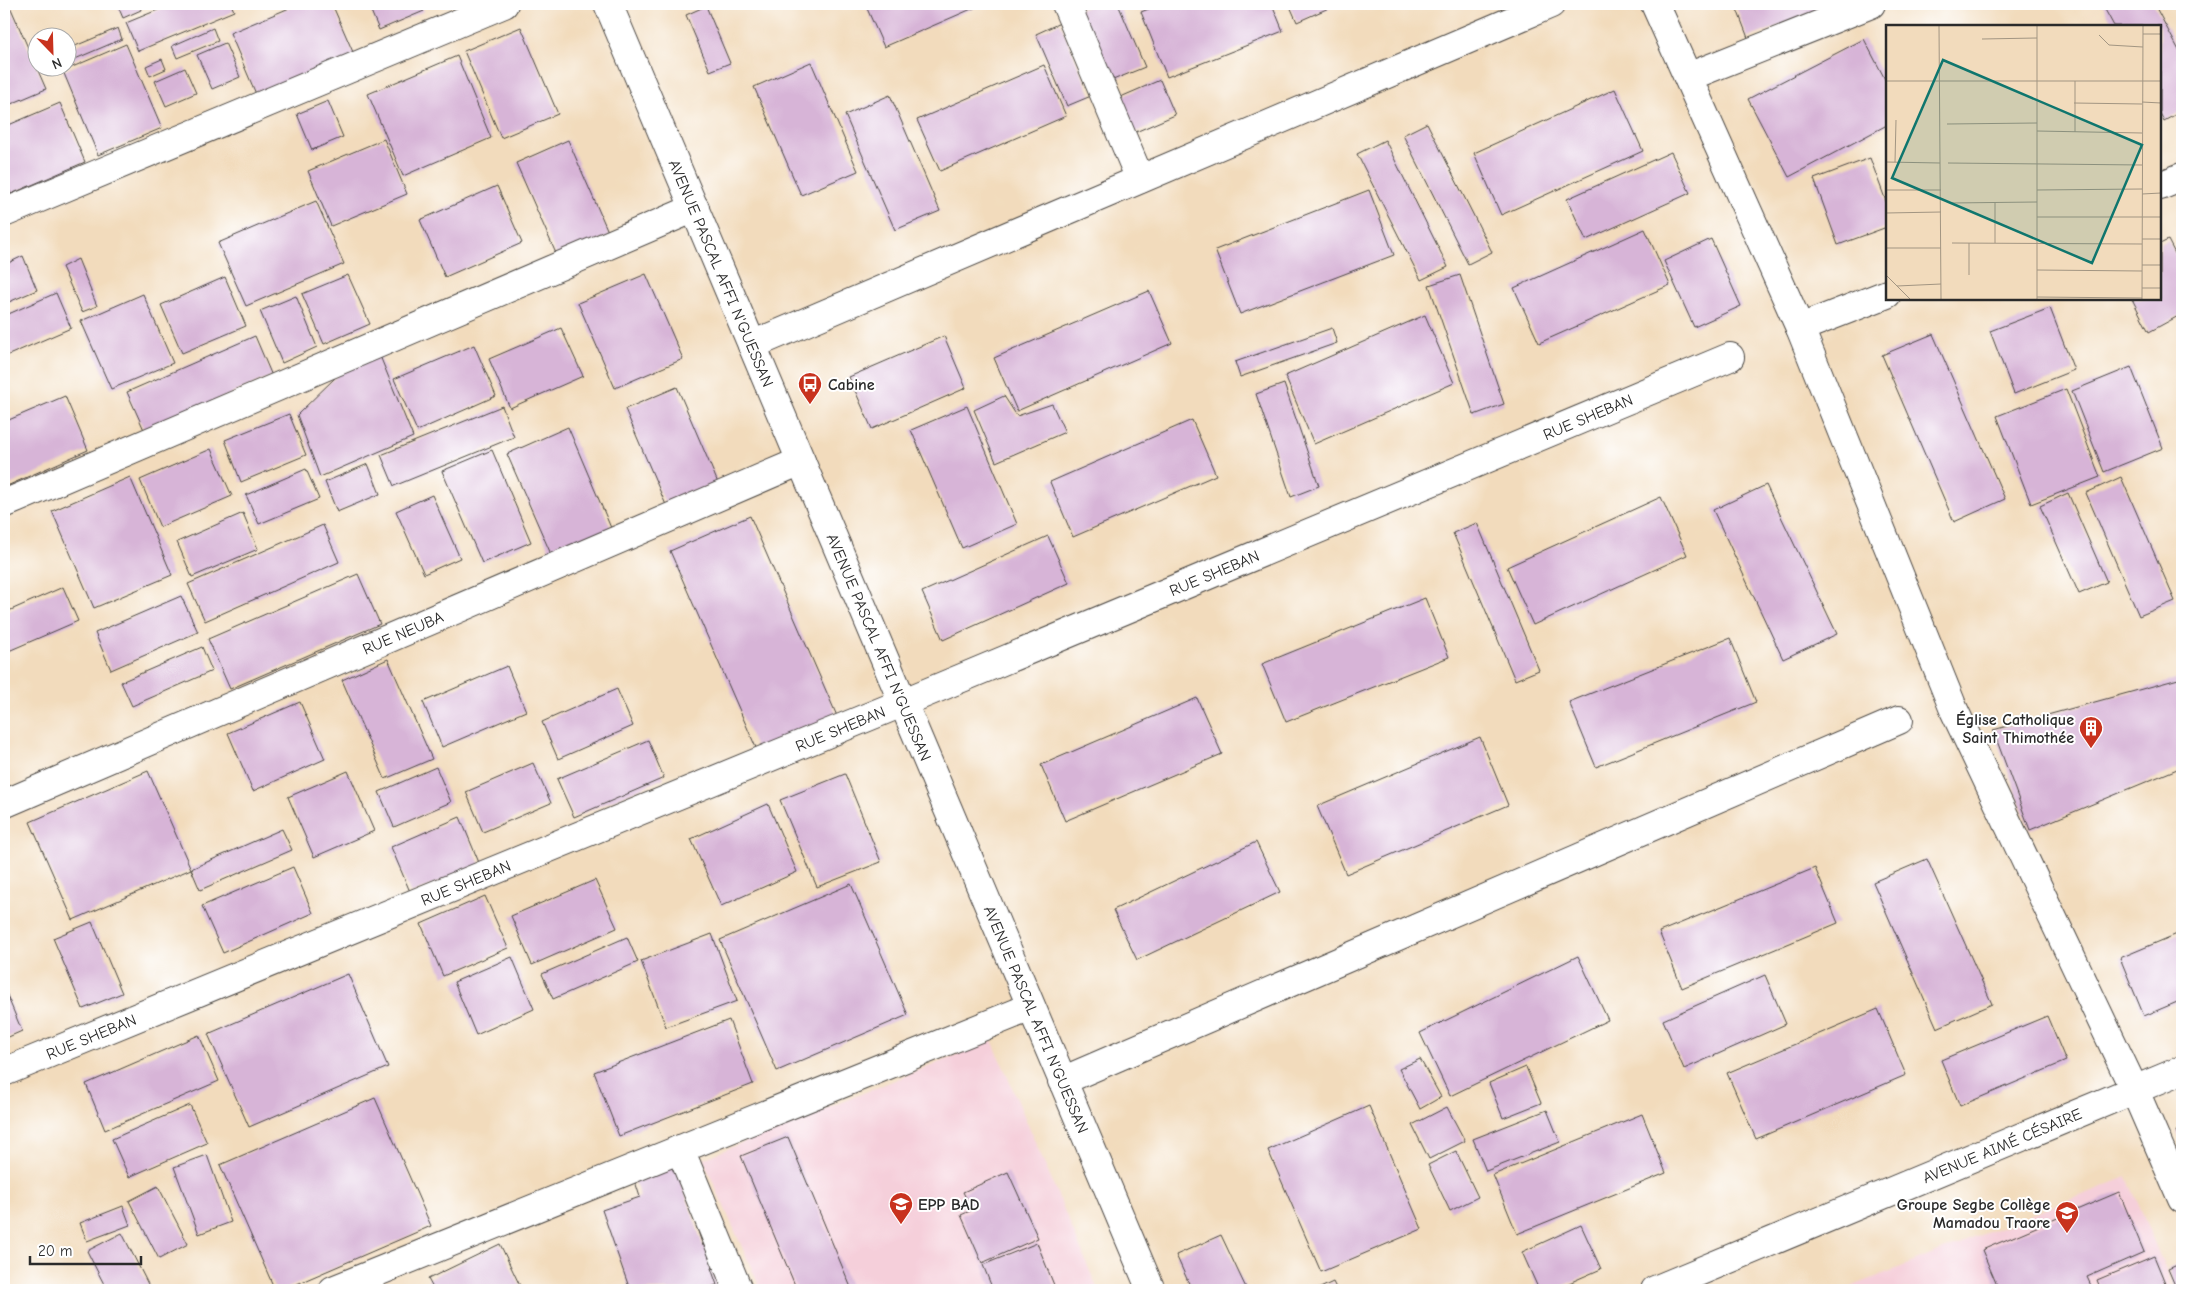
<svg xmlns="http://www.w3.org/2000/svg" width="2186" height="1294" font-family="'Comic Neue',sans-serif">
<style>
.built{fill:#f5cfda}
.building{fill:#d7b4d7}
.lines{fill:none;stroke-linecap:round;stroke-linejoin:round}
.minor-casing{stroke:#494541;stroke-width:30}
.minor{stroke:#fff;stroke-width:28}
.labels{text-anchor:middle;stroke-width:4;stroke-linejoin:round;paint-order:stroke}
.street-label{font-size:16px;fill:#2b2b2b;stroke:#fff}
.poi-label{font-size:16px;font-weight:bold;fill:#2b2b2b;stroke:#fff;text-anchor:start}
.inset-road{fill:none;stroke:#a29582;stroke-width:1}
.view{fill:#0f766e;fill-opacity:0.15;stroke:#0f766e;stroke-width:2.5}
.inset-edge{fill:none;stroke:#2b2b2b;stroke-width:2.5}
</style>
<rect width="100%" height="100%" fill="#fff"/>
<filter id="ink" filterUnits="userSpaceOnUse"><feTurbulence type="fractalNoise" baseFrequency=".02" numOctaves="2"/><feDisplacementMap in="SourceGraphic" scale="10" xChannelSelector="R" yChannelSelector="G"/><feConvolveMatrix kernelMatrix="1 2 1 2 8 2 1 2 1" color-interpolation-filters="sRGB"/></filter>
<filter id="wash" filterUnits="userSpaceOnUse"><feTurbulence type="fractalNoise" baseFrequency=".0096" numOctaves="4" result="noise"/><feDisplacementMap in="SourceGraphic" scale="20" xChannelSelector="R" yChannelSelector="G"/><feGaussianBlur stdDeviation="1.12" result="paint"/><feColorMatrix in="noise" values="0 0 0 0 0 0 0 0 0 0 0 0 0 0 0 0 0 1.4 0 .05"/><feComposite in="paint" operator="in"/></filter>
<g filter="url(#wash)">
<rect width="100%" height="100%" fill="#f2dbbc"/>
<g class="built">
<path d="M992 1040 1098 1290H761L703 1159Z"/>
<path d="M2127 1177 2174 1290H1843Z"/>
</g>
<g id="blocks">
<g class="building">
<path d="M4 4H9L46 89 4 107Z"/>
<path d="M117 4H139L141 10 123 18Z"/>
<path d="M172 4H231L234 11 138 51 126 23Z"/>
<path d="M299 4H332L356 59 259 101 230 33Z"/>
<path d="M368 4H420L424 11 379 30Z"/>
<path d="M865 4H983L884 47Z"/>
<path d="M1094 4H1118L1145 67 1108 82 1077 11Z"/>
<path d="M1161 4H1272L1283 31 1167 77 1141 12Z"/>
<path d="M1289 4H1330L1331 7 1297 22Z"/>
<path d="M1735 4H1835L1748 38Z"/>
<path d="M2102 4H2154L2182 56V111L2164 121 2160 113V26H2114Z"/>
<path d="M706 6 730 63 710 71 686 15Z"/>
<path d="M1060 23 1091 96 1067 106 1036 34Z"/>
<path d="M521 27 558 114 501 138 464 51Z"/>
<path d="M118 28 122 39 68 62V49Z"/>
<path d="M213 28 218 41 177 58 172 46Z"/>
<path d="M1864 39 1887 83V125L1789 177 1748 99Z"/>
<path d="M225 43 240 77 212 89 197 55Z"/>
<path d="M126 44 162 128 98 155 63 71Z"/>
<path d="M457 56 491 138 403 176 368 94Z"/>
<path d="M162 59 166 69 150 76 146 66Z"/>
<path d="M811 62 858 171 801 195 754 87Z"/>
<path d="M1044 65 1066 116 940 171 917 120Z"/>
<path d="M185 68 196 93 166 106 155 81Z"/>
<path d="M1160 80 1175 115 1131 134 1116 99Z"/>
<path d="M1615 89 1643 151 1501 215 1474 153Z"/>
<path d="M890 95 940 211 895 230 845 115Z"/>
<path d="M328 101 343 137 312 150 297 114Z"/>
<path d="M60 103 85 162 11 194 4 177V127Z"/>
<path d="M1427 123 1492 252 1468 264 1403 135Z"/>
<path d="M384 139 407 194 331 226 308 171Z"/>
<path d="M568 140 610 236 558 258 516 163Z"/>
<path d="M1385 140 1448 267 1421 280 1357 154Z"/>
<path d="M1671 152 1690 193 1586 240 1567 199Z"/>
<path d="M1870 158 1887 204V227L1838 245 1814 179Z"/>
<path d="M497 186 522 243 445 277 420 220Z"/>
<path d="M1369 190 1394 255 1240 314 1215 250Z"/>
<path d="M316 201 344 264 246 306 218 243Z"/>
<path d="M1645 229 1670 285 1539 343 1514 288Z"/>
<path d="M1711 239 1741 306 1694 327 1664 261Z"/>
<path d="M2168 240 2182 267V314L2149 332 2132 299H2160V244Z"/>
<path d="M23 256 37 290 4 304V265Z"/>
<path d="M78 259 97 306 82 312 62 267Z"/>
<path d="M646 274 683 359 615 388 578 303Z"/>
<path d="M348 275 370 324 324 344 302 294Z"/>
<path d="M1460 275 1504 404 1474 415 1429 285Z"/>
<path d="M225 277 246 326 182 353 161 305Z"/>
<path d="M1149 291 1172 343 1017 411 994 358Z"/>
<path d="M56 293 71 328 4 357V316Z"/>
<path d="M143 294 173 363 111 389 81 321Z"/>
<path d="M296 296 317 347 282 363 260 311Z"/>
<path d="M2050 308 2074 370 2014 394 1990 331Z"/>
<path d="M1425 315 1454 383 1314 444 1285 376Z"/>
<path d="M561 328 583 376 510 408 489 359Z"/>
<path d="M1332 328 1337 343 1240 377 1235 362Z"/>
<path d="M1933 334 2005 499 1954 522 1882 355Z"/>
<path d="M255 336 272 376 145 432 127 392Z"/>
<path d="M944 336 966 388 872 429 849 377Z"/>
<path d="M474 345 496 396 417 431 394 379Z"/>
<path d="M380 356 413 437 320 477 297 415 340 373Z"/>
<path d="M2131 367 2163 448 2104 472 2072 391Z"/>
<path d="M1284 384 1319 486 1291 497 1256 394Z"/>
<path d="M677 387 718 483 666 505 625 409Z"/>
<path d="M2066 389 2100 477 2031 504 1997 416Z"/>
<path d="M65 396 88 450 7 486 4 479V422Z"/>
<path d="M1004 396 1017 416 1052 404 1065 432 996 462 974 410Z"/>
<path d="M502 406 514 437 394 486 381 455Z"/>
<path d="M967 406 1017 524 962 548 911 430Z"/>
<path d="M289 414 306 455 241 482 225 440Z"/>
<path d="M1192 420 1216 475 1073 537 1050 482Z"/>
<path d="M568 427 614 535 554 561 507 454Z"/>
<path d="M211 449 232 496 160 527 140 480Z"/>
<path d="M492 450 531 542 482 563 442 471Z"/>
<path d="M368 464 380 494 337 512 325 482Z"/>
<path d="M306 469 319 499 259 524 246 495Z"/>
<path d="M130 477 172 575 94 608 52 511Z"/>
<path d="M2121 477 2175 601 2139 616 2086 493Z"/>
<path d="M1766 485 1837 634 1783 659 1713 510Z"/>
<path d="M2068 493 2107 582 2079 594 2040 506Z"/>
<path d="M432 495 460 558 424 574 396 511Z"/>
<path d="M1661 497 1687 555 1533 625 1507 567Z"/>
<path d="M243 513 258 549 192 577 177 542Z"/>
<path d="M750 516 837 716 757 750 670 551Z"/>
<path d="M1477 523 1539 670 1515 680 1453 533Z"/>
<path d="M323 525 339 562 205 621 188 584Z"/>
<path d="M1048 536 1069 583 943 640 922 592Z"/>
<path d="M358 574 380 624 230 689 208 639Z"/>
<path d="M63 587 78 621 4 653V613Z"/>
<path d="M181 596 198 632 111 670 95 633Z"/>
<path d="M1425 598 1449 657 1286 722 1262 664Z"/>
<path d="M1730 638 1756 702 1596 767 1569 702Z"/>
<path d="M202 647 212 671 132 706 121 682Z"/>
<path d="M388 659 432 759 385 779 342 680Z"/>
<path d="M507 666 526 711 442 747 423 702Z"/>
<path d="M2182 678V767L2030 830 1993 730Z"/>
<path d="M617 689 633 726 558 759 542 722Z"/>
<path d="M1197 698 1222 754 1065 821 1041 765Z"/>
<path d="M300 702 325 759 253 791 228 733Z"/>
<path d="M1480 737 1508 805 1346 874 1317 806Z"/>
<path d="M648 740 664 778 574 817 557 779Z"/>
<path d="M533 763 551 803 483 832 466 792Z"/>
<path d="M436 767 451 802 394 827 379 792Z"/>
<path d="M148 771 191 869 73 920 30 822Z"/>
<path d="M348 771 374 831 314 857 288 797Z"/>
<path d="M845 774 881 862 817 887 780 800Z"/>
<path d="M768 804 797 872 721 906 691 839Z"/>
<path d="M460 817 480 865 411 894 391 847Z"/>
<path d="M282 829 292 850 200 890 191 869Z"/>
<path d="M1256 842 1280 892 1137 960 1113 910Z"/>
<path d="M1927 859 1992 1004 1937 1028 1873 882Z"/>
<path d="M293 867 313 913 223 953 202 906Z"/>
<path d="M1815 868 1838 923 1682 988 1659 932Z"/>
<path d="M595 880 617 928 532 965 511 916Z"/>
<path d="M851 884 908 1015 777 1071 720 940Z"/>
<path d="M485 896 508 948 443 976 421 924Z"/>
<path d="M92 922 122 993 83 1009 53 938Z"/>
<path d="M2182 932V1000L2144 1016 2120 958Z"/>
<path d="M712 934 737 1001 666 1027 641 961Z"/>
<path d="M627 937 638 962 553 999 542 974Z"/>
<path d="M1578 956 1608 1020 1450 1096 1420 1033Z"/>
<path d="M512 957 534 1009 476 1035 454 982Z"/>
<path d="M348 974 388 1067 249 1127 208 1034Z"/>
<path d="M1765 975 1786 1024 1684 1069 1663 1020Z"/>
<path d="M4 988 22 1031 4 1039Z"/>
<path d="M1878 1009 1906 1075 1756 1139 1727 1073Z"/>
<path d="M2047 1016 2066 1061 1960 1106 1941 1060Z"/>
<path d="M729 1020 753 1084 619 1136 594 1072Z"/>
<path d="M199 1035 219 1081 105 1130 86 1084Z"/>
<path d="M1420 1059 1441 1097 1420 1109 1399 1069Z"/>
<path d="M1526 1067 1541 1103 1503 1118 1489 1083Z"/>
<path d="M375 1098 431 1226 283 1290H275L220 1165Z"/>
<path d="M190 1105 207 1143 129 1177 112 1139Z"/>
<path d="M1369 1106 1422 1229 1321 1272 1268 1150Z"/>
<path d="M1447 1107 1465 1141 1429 1159 1412 1125Z"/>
<path d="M1547 1110 1560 1142 1486 1171 1473 1139Z"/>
<path d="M1642 1114 1666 1173 1517 1234 1493 1175Z"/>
<path d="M2182 1128V1145L2176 1131Z"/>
<path d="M788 1137 852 1290H797L741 1156Z"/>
<path d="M1456 1151 1478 1197 1450 1211 1428 1165Z"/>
<path d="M207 1155 231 1222 199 1234 174 1167Z"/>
<path d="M674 1160 703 1246 710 1243 718 1266 711 1268 717 1285 701 1290H630L602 1210 640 1197 633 1175Z"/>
<path d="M1008 1172 1038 1238 982 1263 961 1215 972 1210 963 1192Z"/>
<path d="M158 1186 188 1244 159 1259 129 1201Z"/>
<path d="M2119 1192 2144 1252 2087 1277 2093 1290H1999L1982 1250Z"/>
<path d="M123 1206 130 1225 87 1241 80 1223Z"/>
<path d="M1581 1225 1601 1269 1553 1290H1539L1522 1252Z"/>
<path d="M122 1233 151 1290H107L87 1251Z"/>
<path d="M1221 1235 1247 1290H1192L1176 1255Z"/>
<path d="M1037 1243 1056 1290H993L983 1265Z"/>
<path d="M500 1244 522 1290H434L428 1279Z"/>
<path d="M2154 1256 2168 1290H2101L2097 1280Z"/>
<path d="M2182 1263V1290H2177L2168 1269Z"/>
<path d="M1333 1282 1337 1290H1316Z"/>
</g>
</g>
</g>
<g filter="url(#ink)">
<use href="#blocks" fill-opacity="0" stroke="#494541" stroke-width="1"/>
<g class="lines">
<g class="minor-casing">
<g id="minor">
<path id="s1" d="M608 4 1151 1290"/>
<path d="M1066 4 1140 179"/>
<path d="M1655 4 1800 328 1954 710 2135 1091 2182 1199"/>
<path d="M1688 77 1871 4"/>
<path d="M2160 186 2182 177"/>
<path d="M4 213 504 4"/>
<path d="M1800 328 1887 294"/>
<path d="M752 345 1551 4"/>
<path d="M4 504 695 208"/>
<path id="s2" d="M4 804 801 461"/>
<path id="s3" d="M4 1072 902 703 1730 357"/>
<path d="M1062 1081 1899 720"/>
<path d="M680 1149 738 1290"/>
<path d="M333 1290 1031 1007"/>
<path id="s4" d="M1655 1290 2182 1070"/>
</g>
</g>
<use href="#minor" class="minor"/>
</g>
</g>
<defs>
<g id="bus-pin" transform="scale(1.25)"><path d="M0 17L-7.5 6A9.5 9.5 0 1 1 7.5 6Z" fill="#c8321e" stroke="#fff"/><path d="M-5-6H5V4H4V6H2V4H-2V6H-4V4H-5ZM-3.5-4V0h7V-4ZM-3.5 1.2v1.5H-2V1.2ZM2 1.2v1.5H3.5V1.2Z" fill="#fff"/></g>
<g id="building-pin" transform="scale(1.25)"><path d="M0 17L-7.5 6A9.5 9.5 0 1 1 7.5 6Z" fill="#c8321e" stroke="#fff"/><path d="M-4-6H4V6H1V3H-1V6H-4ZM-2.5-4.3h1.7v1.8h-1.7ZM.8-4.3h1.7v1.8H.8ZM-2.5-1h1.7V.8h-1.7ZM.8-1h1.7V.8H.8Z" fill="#fff"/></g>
<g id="school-pin" transform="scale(1.25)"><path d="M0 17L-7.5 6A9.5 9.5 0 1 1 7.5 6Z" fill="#c8321e" stroke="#fff"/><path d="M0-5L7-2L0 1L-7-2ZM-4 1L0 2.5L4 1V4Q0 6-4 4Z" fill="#fff"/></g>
</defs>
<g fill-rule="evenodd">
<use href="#bus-pin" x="810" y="384"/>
<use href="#building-pin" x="2091" y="728"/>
<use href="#school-pin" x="901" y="1204"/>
<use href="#school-pin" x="2067" y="1213"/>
</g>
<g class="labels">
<g class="street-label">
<text dy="6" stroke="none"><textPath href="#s1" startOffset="292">AVENUE PASCAL AFFI N'GUESSAN</textPath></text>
<text dy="6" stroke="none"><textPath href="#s3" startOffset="1714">RUE SHEBAN</textPath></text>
<text dy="6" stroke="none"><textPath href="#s3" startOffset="1309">RUE SHEBAN</textPath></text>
<text dy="6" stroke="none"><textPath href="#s2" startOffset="434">RUE NEUBA</textPath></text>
<text dy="6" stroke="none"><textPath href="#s1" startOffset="698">AVENUE PASCAL AFFI N'GUESSAN</textPath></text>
<text dy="6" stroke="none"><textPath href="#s3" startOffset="904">RUE SHEBAN</textPath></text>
<text dy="6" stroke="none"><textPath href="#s3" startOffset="499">RUE SHEBAN</textPath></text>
<text dy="6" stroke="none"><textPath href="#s1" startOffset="1102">AVENUE PASCAL AFFI N'GUESSAN</textPath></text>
<text dy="6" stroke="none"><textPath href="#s3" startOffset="94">RUE SHEBAN</textPath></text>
<text dy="6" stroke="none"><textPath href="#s4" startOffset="376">AVENUE AIMÉ CÉSAIRE</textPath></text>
</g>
<g class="poi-label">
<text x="828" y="390">Cabine</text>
<text x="2074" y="725" text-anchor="end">Église Catholique<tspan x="2074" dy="18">Saint Thimothée</tspan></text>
<text x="918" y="1210">EPP BAD</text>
<text x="2050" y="1210" text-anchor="end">Groupe Segbe Collège<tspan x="2050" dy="18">Mamadou Traore</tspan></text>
</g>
</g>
<g transform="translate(1886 25)">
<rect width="275" height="275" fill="#f2dbbc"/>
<path class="inset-road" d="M53 1 55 274M257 9H275M213 10 223 20 257 22M96 14 151 13M0 56H275M189 56V107M256 77 275 78M188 78 256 79M61 99 151 98M151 106 256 108M0 137 54 138M9 137 10 95M62 138 256 140M0 165H55M151 165 256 164M256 169 275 168M109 177V218M65 178 151 177M0 188 55 187M151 192H275M256 214H275M66 218 256 219M83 218V250M0 223H55M256 240H275M151 245 256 246M0 250 24 274M11 261 55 259M256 263H275M151 272 256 273M151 274V1M256 274 257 1"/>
<path class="view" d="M57 35 256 120 206 238 6 153Z"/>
<rect width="275" height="275" class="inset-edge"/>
</g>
<rect width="2186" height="1294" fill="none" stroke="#fff" stroke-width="20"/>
<g transform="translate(52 52) rotate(157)"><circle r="24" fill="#ffffff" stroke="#aaaaaa"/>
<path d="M0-4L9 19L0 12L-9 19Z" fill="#c8321e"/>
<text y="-8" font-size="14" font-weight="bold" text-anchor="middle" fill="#2b2b2b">N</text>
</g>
<path d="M30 1256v8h111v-8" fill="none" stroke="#2b2b2b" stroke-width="2.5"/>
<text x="38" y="1256" font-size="15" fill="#2b2b2b" stroke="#ffffff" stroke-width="4" paint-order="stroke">20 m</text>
</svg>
